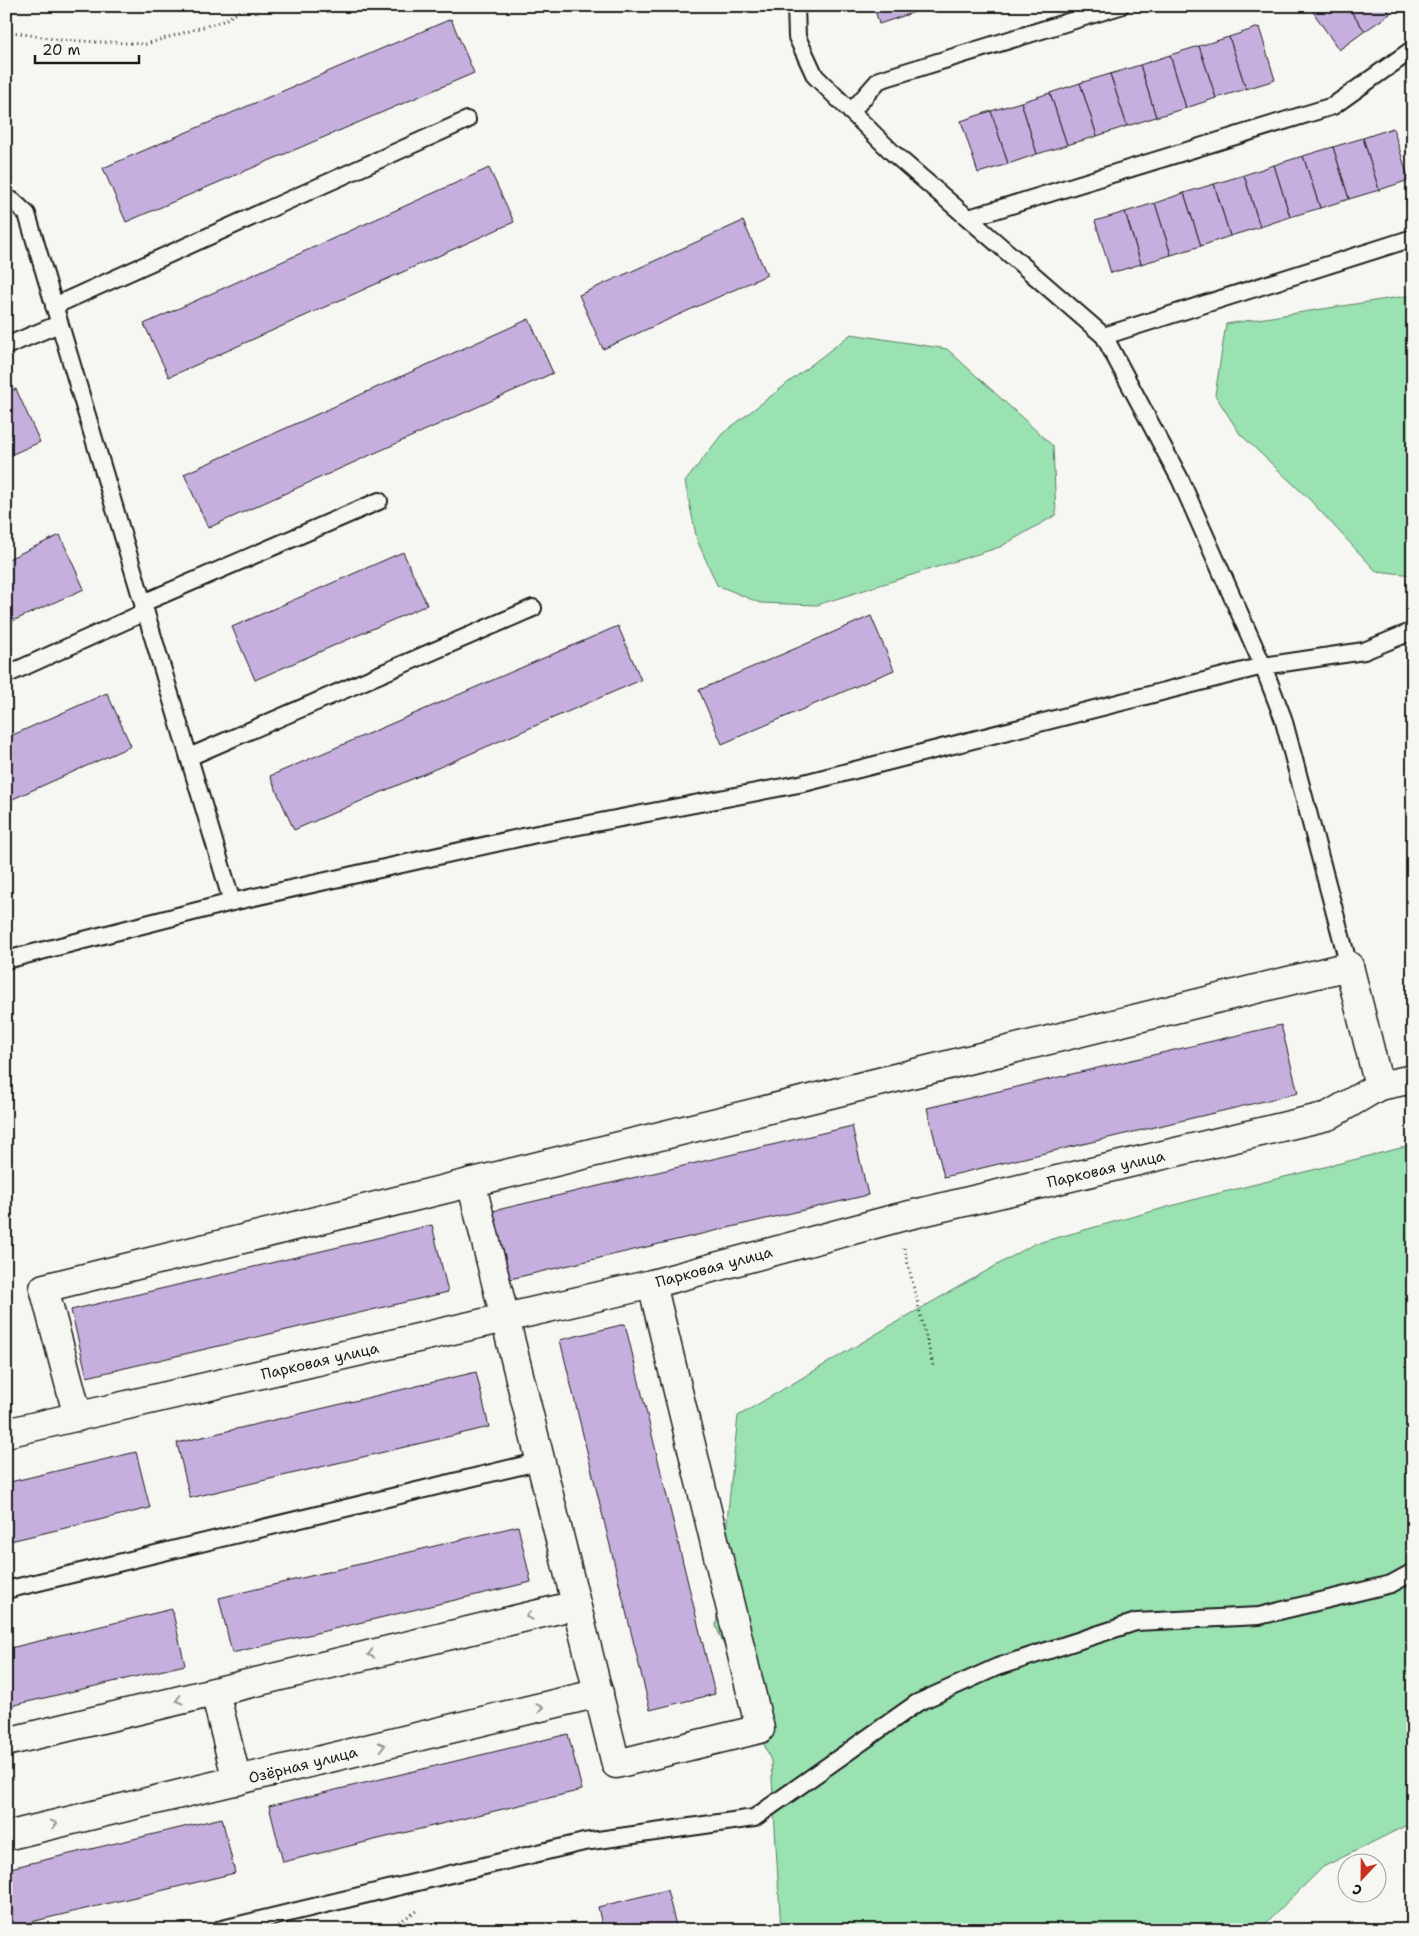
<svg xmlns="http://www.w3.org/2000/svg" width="1419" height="1936" font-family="'Shantell Sans',sans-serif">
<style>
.green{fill:#9ae2b1;stroke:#5b7f66}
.building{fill:#c6afde;stroke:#1c1c1c}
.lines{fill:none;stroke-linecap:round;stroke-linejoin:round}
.service-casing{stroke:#1c1c1c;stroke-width:20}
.minor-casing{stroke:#1c1c1c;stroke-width:31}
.path{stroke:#1c1c1c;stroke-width:3;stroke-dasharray:1 4;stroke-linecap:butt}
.service{stroke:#f6f6f2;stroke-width:16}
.minor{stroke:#f6f6f2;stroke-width:28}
.oneway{stroke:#949492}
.labels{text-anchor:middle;stroke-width:5;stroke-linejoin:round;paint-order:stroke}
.street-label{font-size:15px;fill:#1c1c1c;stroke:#f6f6f2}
</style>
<rect width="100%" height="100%" fill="#f6f6f2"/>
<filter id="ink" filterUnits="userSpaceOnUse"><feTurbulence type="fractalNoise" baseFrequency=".02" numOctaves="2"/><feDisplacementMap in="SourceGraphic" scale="10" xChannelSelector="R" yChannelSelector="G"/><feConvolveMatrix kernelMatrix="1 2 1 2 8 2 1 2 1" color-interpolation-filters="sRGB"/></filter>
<g filter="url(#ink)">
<g class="green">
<path d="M1413 295V575L1376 571 1309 499 1240 434 1215 395 1226 324Z"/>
<path d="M851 334 947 349 1053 446 1056 515 1000 547 817 605 760 603 717 585 697 540 685 482 722 434Z"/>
<path d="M1413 1145V1822L1323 1867 1259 1930H781L771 1761 716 1626 738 1416 888 1327 1034 1244 1200 1198Z"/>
</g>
<g class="building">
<path d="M874 6H907L909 14 879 24Z"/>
<path d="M907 6H935L909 14Z"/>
<path d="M1309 6H1347L1365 31 1339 50Z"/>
<path d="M1347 6H1385L1390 14 1365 31Z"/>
<path d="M451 19 474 73 126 222 103 168Z"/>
<path d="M1259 27 1275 80 1246 89 1229 37Z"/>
<path d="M1229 37 1246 89 1216 98 1199 46Z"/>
<path d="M1199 46 1216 98 1186 108 1170 55Z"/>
<path d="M1170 55 1186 108 1156 117 1140 65Z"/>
<path d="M1140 65 1156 117 1127 126 1110 74Z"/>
<path d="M1110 74 1127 126 1097 136 1080 83Z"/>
<path d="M1080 83 1097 136 1067 145 1050 93Z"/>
<path d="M1050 93 1067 145 1037 154 1021 102Z"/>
<path d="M1021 102 1037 154 1008 164 991 111Z"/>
<path d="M991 111 1008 164 978 173 961 121Z"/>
<path d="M1393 128 1409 180 1379 190 1363 138Z"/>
<path d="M1363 138 1379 190 1349 199 1333 147Z"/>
<path d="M1333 147 1349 199 1320 208 1303 156Z"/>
<path d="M1303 156 1320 208 1290 217 1274 165Z"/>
<path d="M1274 165 1290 217 1260 227 1244 175Z"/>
<path d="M489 168 514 222 169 377 144 324Z"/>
<path d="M1244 175 1260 227 1230 236 1214 184Z"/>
<path d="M1214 184 1230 236 1201 246 1184 193Z"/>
<path d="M1184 193 1201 246 1171 255 1155 203Z"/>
<path d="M1155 203 1171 255 1141 264 1125 212Z"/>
<path d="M1125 212 1141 264 1111 273 1095 221Z"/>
<path d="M743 221 767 275 603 349 579 295Z"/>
<path d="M529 319 553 373 208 528 184 474Z"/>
<path d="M16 389 40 442 6 457V393Z"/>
<path d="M60 535 84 589 6 624V560Z"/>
<path d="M403 552 427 605 255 680 232 627Z"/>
<path d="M871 616 894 670 722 744 699 690Z"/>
<path d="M618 626 641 680 294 830 270 776Z"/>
<path d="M107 693 131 746 6 802V738Z"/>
<path d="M1281 1025 1298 1093 944 1177 927 1108Z"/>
<path d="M852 1126 868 1195 510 1279 493 1211Z"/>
<path d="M432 1225 448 1292 87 1377 71 1310Z"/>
<path d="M625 1324 715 1694 650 1710 560 1340Z"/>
<path d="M476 1372 489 1427 190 1498 177 1443Z"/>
<path d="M136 1452 150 1508 6 1542V1483Z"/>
<path d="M518 1526 531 1582 232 1653 219 1598Z"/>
<path d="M172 1609 185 1665 6 1707V1649Z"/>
<path d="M568 1734 582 1790 283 1862 269 1806Z"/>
<path d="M222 1818 235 1873 6 1928V1869Z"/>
<path d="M667 1890 677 1930H603L598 1907Z"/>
</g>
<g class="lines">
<g class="service-casing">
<g id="service">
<path d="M796 6 797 37 815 76 893 153 1104 336 1180 479 1263 666 1283 718 1349 966"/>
<path d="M851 112 879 80 1120 6"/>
<path d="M6 198 13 201 27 214 232 902"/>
<path d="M969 218 1333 106 1413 49"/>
<path d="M54 306 467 120"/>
<path d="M1104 336 1413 238"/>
<path d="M6 346 59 324"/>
<path d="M143 603 379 501"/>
<path d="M6 675 145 612"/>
<path d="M189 757 533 608"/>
<path d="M6 960 232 902 532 835 804 783 1263 666 1364 651 1413 631"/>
<path d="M6 1590 541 1461"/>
<path d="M218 1930 584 1842 754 1818 917 1703 997 1667 1136 1622 1259 1616 1391 1584 1413 1572"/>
</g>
</g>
<g class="minor-casing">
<g id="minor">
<path d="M471 1182 616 1764 760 1729 652 1284"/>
<path d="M78 1417 44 1288 1349 966 1379 1086"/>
<path d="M6 1433 652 1284 897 1218 1328 1116 1379 1086 1413 1079"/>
<path d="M215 1692 237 1781"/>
<path d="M6 1742 576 1605"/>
<path d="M6 1836 599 1693"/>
</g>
</g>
<g class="path">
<path d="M6 31 60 40 146 44 223 21 249 6"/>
<path d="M904 1248 934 1369"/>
<path d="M386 1930 417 1911"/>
</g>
<use href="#service" class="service"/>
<use href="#minor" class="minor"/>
</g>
<defs><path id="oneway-chevron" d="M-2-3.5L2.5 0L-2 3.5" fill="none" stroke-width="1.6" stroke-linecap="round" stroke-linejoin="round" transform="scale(1.25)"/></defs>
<g class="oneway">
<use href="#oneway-chevron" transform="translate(529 1616) rotate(166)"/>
<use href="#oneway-chevron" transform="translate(371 1654) rotate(166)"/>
<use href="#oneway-chevron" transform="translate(179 1700) rotate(166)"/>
<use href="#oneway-chevron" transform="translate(540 1708) rotate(-14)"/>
<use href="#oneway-chevron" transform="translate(382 1746) rotate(-14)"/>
<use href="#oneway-chevron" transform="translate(54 1824) rotate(-13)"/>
</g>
</g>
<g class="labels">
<g class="street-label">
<text transform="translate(1106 1169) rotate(-13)" y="5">Парковая улица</text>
<text transform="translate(714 1267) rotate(-15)" y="5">Парковая улица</text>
<text transform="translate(320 1361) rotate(-13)" y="5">Парковая улица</text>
<text transform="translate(303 1765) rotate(-14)" y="5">Озёрная улица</text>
</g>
</g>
<rect width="1419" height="1936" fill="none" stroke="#f6f6f2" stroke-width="25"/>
<rect x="12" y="12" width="1394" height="1911" fill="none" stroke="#1c1c1c" stroke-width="2" filter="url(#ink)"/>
<g transform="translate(1362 1878) rotate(202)"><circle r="24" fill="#f6f6f2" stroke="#9f9f9c"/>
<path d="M0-4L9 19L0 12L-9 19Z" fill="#c8321e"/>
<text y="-8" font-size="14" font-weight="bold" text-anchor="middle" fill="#1c1c1c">С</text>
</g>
<path d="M35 55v8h104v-8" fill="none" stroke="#1c1c1c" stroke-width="2.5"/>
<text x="42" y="55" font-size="15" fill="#1c1c1c" stroke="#f6f6f2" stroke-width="4" paint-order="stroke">20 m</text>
</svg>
